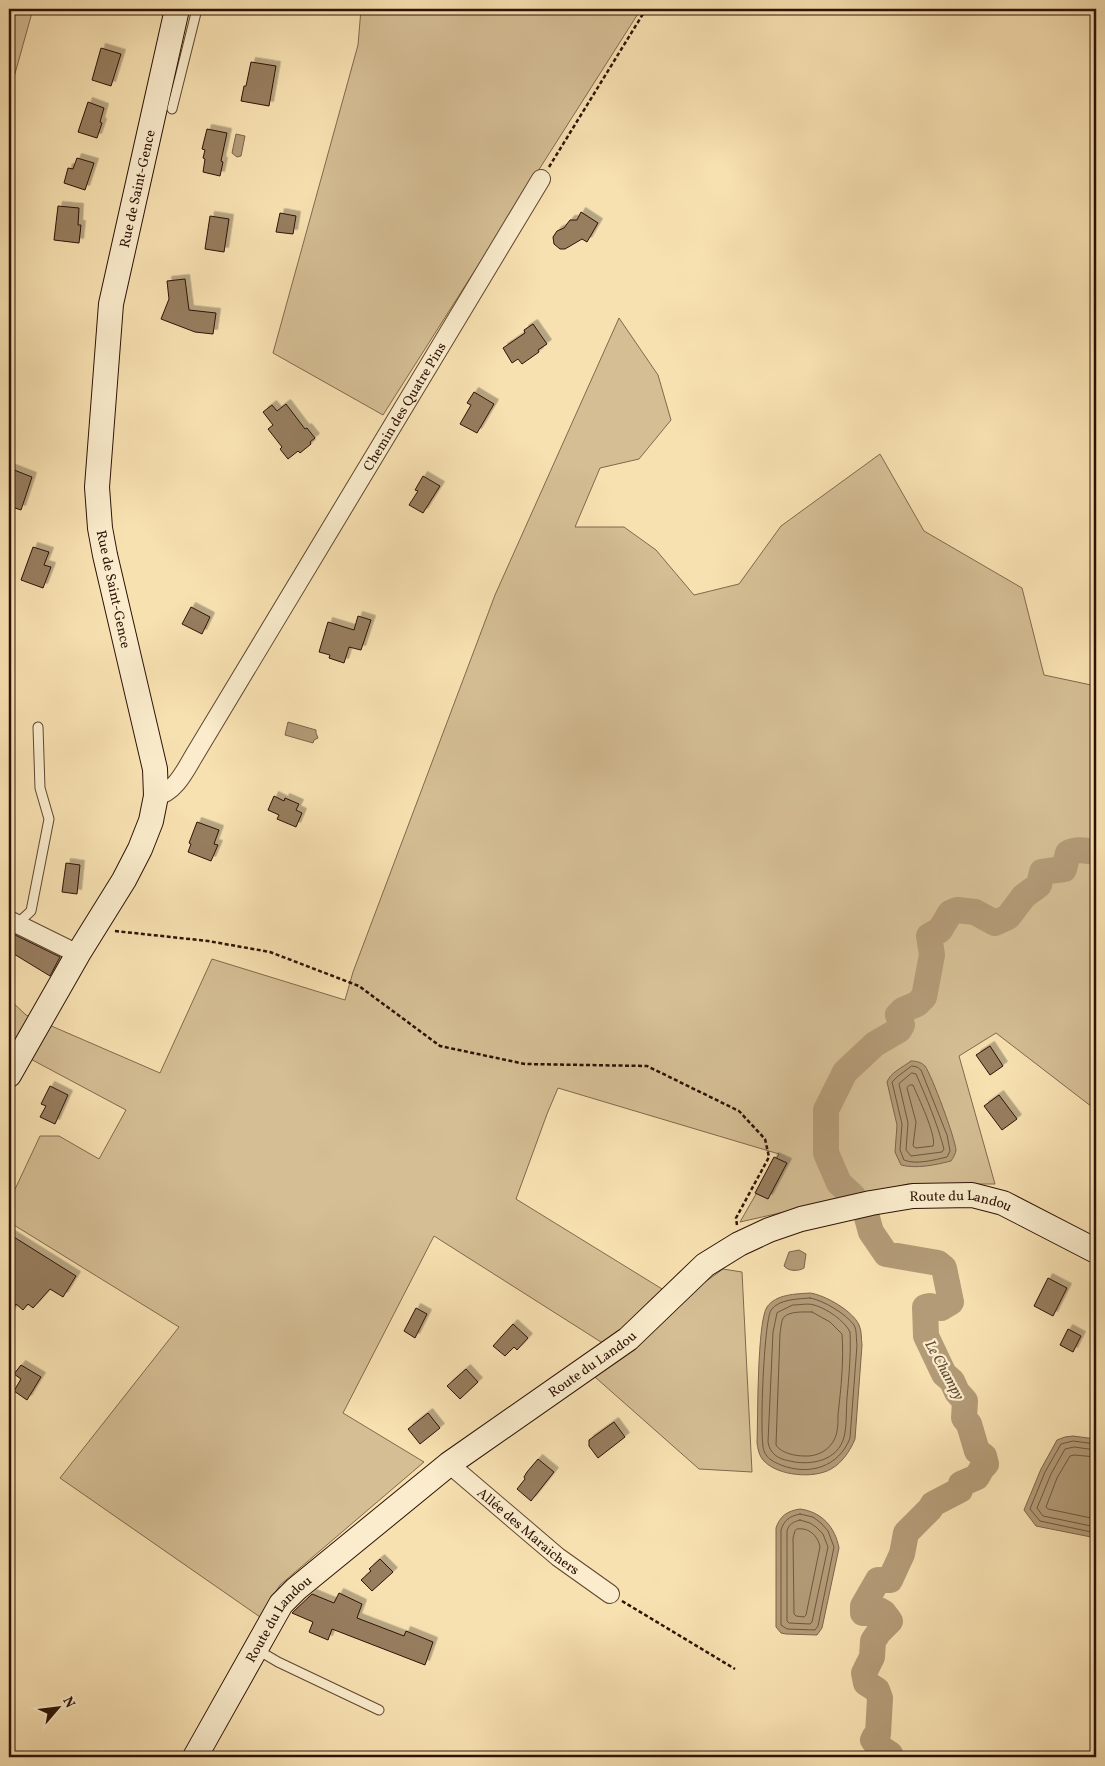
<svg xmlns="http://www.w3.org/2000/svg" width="1105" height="1766" font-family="Vollkorn,serif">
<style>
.green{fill:#d5be94;stroke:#81684d}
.water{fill:#b39b77;stroke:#7d644a}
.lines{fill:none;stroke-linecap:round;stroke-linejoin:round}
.shore{stroke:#70563e;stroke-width:1}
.river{stroke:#b39b77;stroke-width:26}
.building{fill:#977e5f;stroke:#2d1206;filter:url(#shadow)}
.lane-casing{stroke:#604631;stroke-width:11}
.street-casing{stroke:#604631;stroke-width:20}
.secondary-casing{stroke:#2d1206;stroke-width:26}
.path{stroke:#2d1206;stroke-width:2.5;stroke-dasharray:4 2.5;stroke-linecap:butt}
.lane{stroke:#faeccc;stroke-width:9}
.street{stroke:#faeccc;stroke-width:18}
.secondary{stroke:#faeccc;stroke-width:24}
.labels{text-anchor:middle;stroke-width:4.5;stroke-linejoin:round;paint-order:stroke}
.street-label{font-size:14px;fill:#2d1206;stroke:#faeccc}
.water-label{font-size:15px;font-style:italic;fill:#634933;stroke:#faeccc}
</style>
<defs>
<filter id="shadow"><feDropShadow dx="4.5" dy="-4.5" stdDeviation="0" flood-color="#0004"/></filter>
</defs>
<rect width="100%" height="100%" fill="#f8e1b1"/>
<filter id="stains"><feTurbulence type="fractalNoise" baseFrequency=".004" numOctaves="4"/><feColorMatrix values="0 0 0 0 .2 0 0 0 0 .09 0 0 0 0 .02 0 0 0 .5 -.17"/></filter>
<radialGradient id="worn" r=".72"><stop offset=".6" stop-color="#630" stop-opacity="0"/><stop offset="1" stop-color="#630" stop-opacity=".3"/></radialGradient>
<g class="green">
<path d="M9 9H33L9 95Z"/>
<path d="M361 9H641L383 415 273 353 358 45Z"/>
<path d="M619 318 658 375 671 420 639 459 600 468 575 527H624L656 550 694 595 739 584 781 526 880 454 924 531 1022 588 1044 675 1096 686V1110L996 1033 959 1056 995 1184H908L740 1222 779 1154 558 1088 547 1114 516 1199 680 1300 723 1269 742 1272 752 1472 699 1469 595 1377 623 1356 434 1236 343 1413 424 1462 280 1585 260 1617 60 1478 179 1327 9 1222V1202L40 1136H59L99 1159 126 1110 10 1048 9 1051V999L26 1015 160 1073 212 959 345 1000 353 972 495 595Z"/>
</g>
<g class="water">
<path d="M236 134 245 136 241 156 237 157 232 153Z"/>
<path d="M288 722 316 730V733L318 738 314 740 313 743 285 735Z"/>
<path d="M911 1061C916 1061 921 1062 925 1066 932 1076 955 1138 956 1150 956 1153 953 1158 951 1161 935 1165 917 1169 901 1165L895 1152 897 1125 887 1082C890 1073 903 1067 911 1061Z"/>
<path d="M799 1250 806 1254 804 1268C799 1271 789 1272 784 1266L789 1252Z"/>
<path d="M810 1293C825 1295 853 1311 859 1325 862 1331 861 1338 862 1345L855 1439C850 1451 842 1463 831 1469 814 1479 778 1476 764 1461 759 1456 758 1449 757 1443 758 1419 757 1322 767 1307 776 1294 796 1294 810 1293Z"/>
<path d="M1073 1436 1096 1439V1538L1036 1526 1024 1510 1041 1469 1057 1440 1065 1437Z"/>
<path d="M800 1509C822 1512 835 1527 839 1548L822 1628 817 1635 786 1634 781 1633 776 1627V1528C780 1516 787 1511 800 1509Z"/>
</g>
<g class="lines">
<g class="shore">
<path d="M912 1066 917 1067 921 1070 947 1135 950 1151 947 1157C934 1160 916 1165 904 1160L900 1150 902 1124 892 1082 897 1077Z"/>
<path d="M912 1073 916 1074C927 1099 937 1123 944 1149L942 1152 911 1156 906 1150 908 1123 899 1084Z"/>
<path d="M910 1085H913C918 1097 937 1136 933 1146L916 1148 913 1146 916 1122 907 1088Z"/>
<path d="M810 1298C823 1300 846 1314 854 1325 857 1330 856 1339 857 1345L850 1438C839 1467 809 1476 781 1465 774 1462 767 1459 764 1451 759 1439 764 1321 771 1310 779 1299 798 1299 810 1298Z"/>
<path d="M793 1305C800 1305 808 1303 814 1305 826 1308 845 1321 850 1332 851 1354 849 1376 847 1398 846 1411 847 1425 844 1437 838 1461 810 1466 790 1461 778 1459 770 1454 768 1442L773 1332 777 1313Z"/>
<path d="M812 1312 830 1322 842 1334C844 1360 841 1388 838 1415 838 1422 838 1431 835 1438 830 1450 817 1457 804 1456 795 1456 781 1453 776 1445L780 1333C781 1329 781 1320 784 1317 790 1311 804 1312 812 1312Z"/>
<path d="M1096 1444 1073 1441 1061 1444 1045 1472 1030 1509 1040 1521 1096 1533"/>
<path d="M1096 1450 1074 1447 1065 1449 1051 1474 1037 1508 1043 1516 1096 1527"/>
<path d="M1096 1457 1074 1455 1070 1456 1057 1478 1046 1507 1048 1509 1096 1519"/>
<path d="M800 1514 813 1517 821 1523 828 1531 834 1547 818 1626 815 1630 787 1629 781 1625V1530C784 1520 790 1516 800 1514Z"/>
<path d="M800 1520 810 1523 816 1527 823 1534 828 1547 812 1622 810 1624 789 1623 787 1621V1531C789 1524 793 1522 800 1520Z"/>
<path d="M797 1529C809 1527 818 1536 820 1547L806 1615 804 1617 796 1616 794 1614 793 1538 795 1531Z"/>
</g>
<g class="river">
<path d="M853 1196 839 1183 826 1153V1110L845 1072 875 1044 899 1030 902 1025 898 1015 903 1010 917 1004 924 997 932 955 929 936 940 930 950 913 957 910 975 912 995 923 1008 917 1024 896 1039 885 1042 872 1064 869 1068 853C1077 848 1087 851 1096 852"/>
<path d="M866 1214 871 1232 886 1254 938 1263 944 1268 951 1302 941 1308 930 1306 925 1307 926 1336 944 1374 952 1381 957 1392 965 1401 964 1418 969 1424 977 1451 984 1456 986 1464 982 1468 977 1477 961 1484 960 1490 933 1504 930 1509 906 1533 902 1554 890 1580H878L863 1606V1613H870L879 1610 884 1613 890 1621 879 1632 873 1641 872 1657 864 1673 866 1683 877 1690 880 1698 878 1734 875 1736 873 1740 878 1746 890 1754V1757"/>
</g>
</g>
<g class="building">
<path d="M101 48 121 54 111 86 92 80Z"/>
<path d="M251 62 276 66 269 106 241 101 244 86H246Z"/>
<path d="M88 102 104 108 100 122 102 123 97 138 78 132Z"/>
<path d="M207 129 227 133 221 161 223 162 220 176 203 172 205 159 203 158 205 150 202 149Z"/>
<path d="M77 158 94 163 85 190 64 183 68 168 73 169Z"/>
<path d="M58 206 79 208 78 225H81L79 243 54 240Z"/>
<path d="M581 212 598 223 587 242 582 239 565 249H560L554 244 553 237 557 231 564 228 570 220H577Z"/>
<path d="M280 213 296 216 293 234 276 232Z"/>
<path d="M210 216 229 219 224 252 205 249Z"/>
<path d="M185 279 189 310 216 313 213 334 195 332 161 319 169 299 167 281Z"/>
<path d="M533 324 547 344 538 350 539 352 522 364 518 359 512 363 503 348 525 333 524 330Z"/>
<path d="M474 392 494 404 477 433 460 424 471 405 467 403Z"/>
<path d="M286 404 305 429 307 428 315 438 310 442 311 444 300 453 298 451 288 459 280 449 282 447 268 429 273 425 263 412 272 405 277 411Z"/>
<path d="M9 468 32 477 21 510 9 506Z"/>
<path d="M423 476 440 486 423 513 409 505 418 491 415 490Z"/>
<path d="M33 547 49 552 44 565 51 567 43 588 21 580Z"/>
<path d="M191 607 210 617 202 634 182 624Z"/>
<path d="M358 616 371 620 361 650 349 647 344 663 329 658 330 655 319 652 328 622 354 630Z"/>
<path d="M274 796 284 801 285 798 299 804 296 810 302 813 296 827 277 819 279 815 268 810Z"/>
<path d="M197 822 219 830 214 844 218 845 211 861 188 852 191 844 189 843Z"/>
<path d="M66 863 80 865 77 894 62 892Z"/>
<path d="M9 932 60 957 50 976 9 951Z"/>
<path d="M990 1046 1003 1066 990 1075 976 1055Z"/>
<path d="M50 1086 68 1095 55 1124 40 1117 46 1106 41 1104Z"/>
<path d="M999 1095 1017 1119 1002 1130 984 1106Z"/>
<path d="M774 1157 787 1163 768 1199 755 1193Z"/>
<path d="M9 1234 76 1276 63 1297 50 1289 33 1308 28 1304 23 1310 16 1304 9 1316Z"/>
<path d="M1048 1278 1067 1288 1053 1316 1034 1306Z"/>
<path d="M416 1308 427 1314 415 1338 404 1331Z"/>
<path d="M513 1324 528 1338 517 1350 514 1347 505 1356 493 1346Z"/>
<path d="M1068 1329 1081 1336 1073 1352 1060 1345Z"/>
<path d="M21 1365 41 1377 27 1400 14 1391 21 1379 14 1374Z"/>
<path d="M466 1369 478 1382 460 1399 447 1386Z"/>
<path d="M428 1413 440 1428 420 1444 408 1429Z"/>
<path d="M614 1422 625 1437 598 1458 589 1446V1440Z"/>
<path d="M538 1459 554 1472 531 1501 517 1489 525 1479 524 1477 527 1472Z"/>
<path d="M380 1559 393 1572 372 1591 361 1580 371 1571 369 1569Z"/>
<path d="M339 1593 362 1604 357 1618 404 1636 406 1631 433 1642 425 1665 332 1629 328 1640 309 1632 313 1622 292 1613 312 1594 334 1603Z"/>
</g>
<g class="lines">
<g class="lane-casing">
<g id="lane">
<path d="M172 109 197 9"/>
<path d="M17 924 31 911 49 819 40 788 38 727"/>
<path d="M256 1649 278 1662 379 1710"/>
</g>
</g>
<g class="street-casing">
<g id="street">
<path id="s1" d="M156 796C175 793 186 769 195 754L541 179"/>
<path d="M9 920 78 954"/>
<path id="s2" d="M449 1464 558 1557 610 1594"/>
</g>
</g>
<g class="secondary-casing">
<g id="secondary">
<path id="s3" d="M9 1075 78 954 124 880 140 849 151 821 156 796 155 769 105 555 100 528 97 487 111 304 177 9"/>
<path id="s4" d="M195 1757 281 1604 296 1589 449 1464 628 1339 705 1265 739 1244 769 1230 801 1219 871 1203 913 1196 972 1195 1003 1203 1096 1251"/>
</g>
</g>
<g class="path">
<path d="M549 167 646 9"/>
<path d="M115 931 208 941 270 952 359 986 440 1046 525 1064 647 1066 739 1111 765 1139 769 1157 736 1218 737 1225"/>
<path d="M622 1601 735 1669"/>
</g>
<use href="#lane" class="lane"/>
<use href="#street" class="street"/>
<use href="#secondary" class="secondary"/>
</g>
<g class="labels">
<g class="street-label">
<text dy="5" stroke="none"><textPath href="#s3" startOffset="934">Rue de Saint-Gence</textPath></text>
<text dy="5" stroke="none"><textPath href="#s1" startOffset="465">Chemin des Quatre Pins</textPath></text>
<text transform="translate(114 589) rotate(78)" y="5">Rue de Saint-Gence</text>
<text dy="5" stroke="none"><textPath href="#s4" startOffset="989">Route du Landou</textPath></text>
<text dy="5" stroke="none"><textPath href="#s4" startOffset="569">Route du Landou</textPath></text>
<text dy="5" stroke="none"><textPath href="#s2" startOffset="104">Allée des Maraichers</textPath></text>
<text dy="5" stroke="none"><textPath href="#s4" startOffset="162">Route du Landou</textPath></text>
</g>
<g class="water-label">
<text transform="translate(945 1370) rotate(61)" y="5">Le Champy</text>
</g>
</g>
<rect width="1105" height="1766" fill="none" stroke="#f8e1b1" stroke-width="30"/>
<rect x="10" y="10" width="1085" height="1746" fill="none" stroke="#2d1206" stroke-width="2.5"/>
<rect x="15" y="15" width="1075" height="1736" fill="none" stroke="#2d1206"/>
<g transform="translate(58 1708) rotate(62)" stroke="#faeccc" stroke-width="4" paint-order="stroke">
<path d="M0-4L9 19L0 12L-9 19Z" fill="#2d1206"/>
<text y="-8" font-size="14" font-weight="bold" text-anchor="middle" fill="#2d1206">N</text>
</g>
<rect width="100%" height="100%" filter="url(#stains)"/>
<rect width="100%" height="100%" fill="url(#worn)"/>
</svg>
